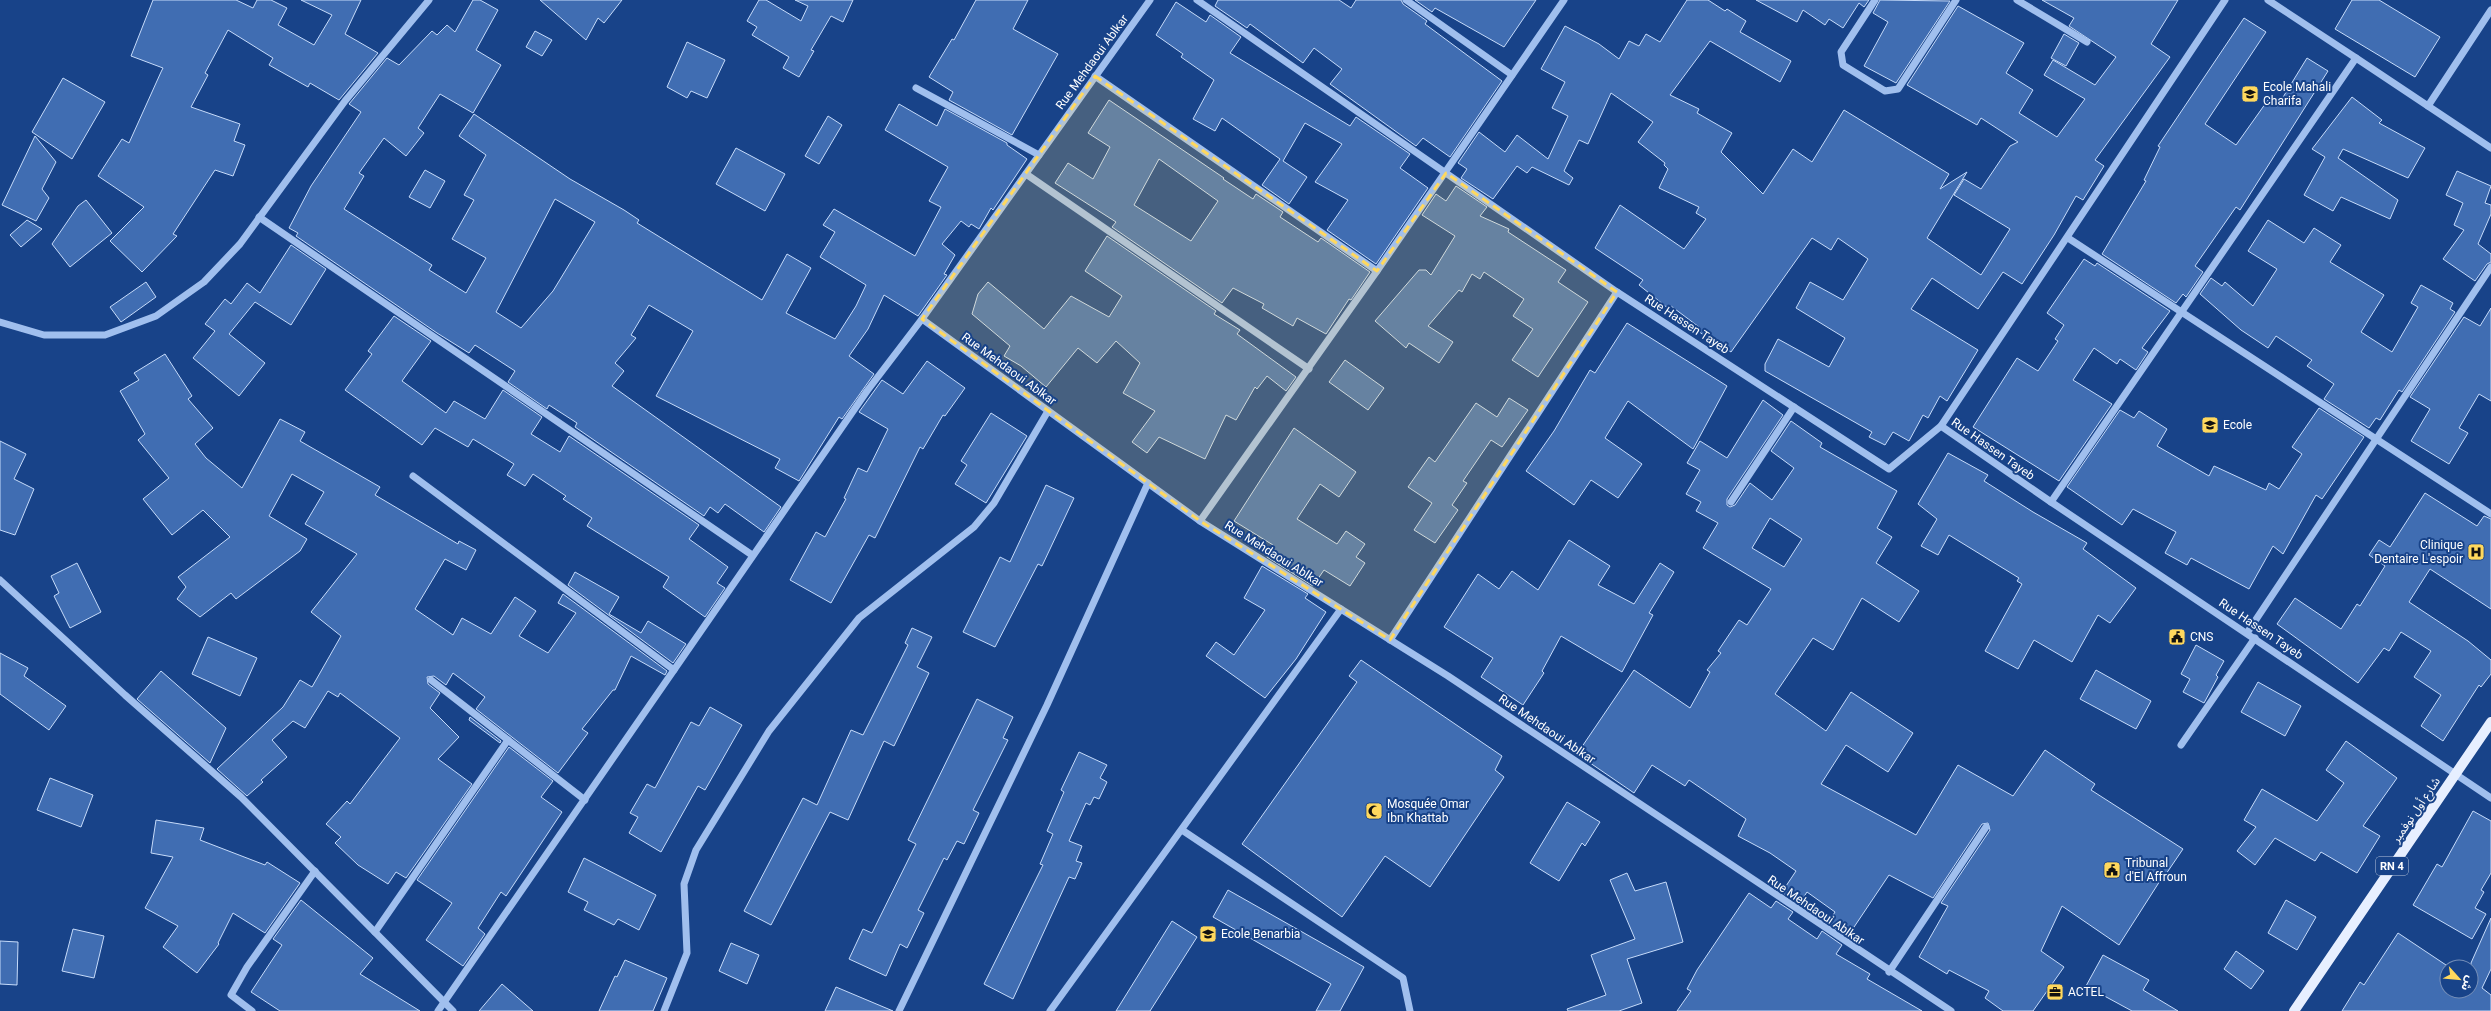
<svg xmlns="http://www.w3.org/2000/svg" width="2491" height="1011" font-family="Roboto,'Noto Sans Arabic',sans-serif">
<style>
.building{fill:#406db2;stroke:#c6dbfa;fill-rule:evenodd}
.lines{fill:none;stroke-linecap:round;stroke-linejoin:round}
.minor{stroke:#a0bfee;stroke-width:7}
.major{stroke:#e7efff;stroke-width:10}
.marked{fill:#ffd85d;fill-opacity:0.2;stroke:#ffd85d;stroke-width:3;stroke-dasharray:8 5;stroke-linejoin:round}
.labels{text-anchor:middle;stroke-width:4;stroke-linejoin:round;paint-order:stroke}
.shield{fill:#184389;stroke:#bac7dc;stroke-width:1}
.shield-label{font-size:11px;font-weight:bold;fill:#fff}
.street-label{font-size:12px;fill:#fff;stroke:#184389}
.poi-label{font-size:12px;fill:#fff;stroke:#184389;text-anchor:start}
</style>
<rect width="100%" height="100%" fill="#184389"/>
<g class="building">
<path d="M153 0H236L253 8 257 0H271L287 8 278 25 314 45 332 15 301 0H361L345 34 378 53 339 100 310 83 308 87 269 65 273 58 228 30 205 73 208 75 191 107 240 124 234 141 245 145 233 176 215 170 173 234 177 236 142 272 110 241 144 207 98 176 122 139 129 143 161 72 163 68 131 56Z"/>
<path d="M473 0H480L498 10 476 50 501 65 473 113 440 94 418 128 424 133 406 156 384 138 359 173 364 176 344 209 432 265 429 270 466 293 486 258 452 239 474 200 464 195 486 155 459 136 474 114 570 179 624 210 639 220 637 223 762 300 787 254 811 268 786 313 835 339 856 306 866 285 820 257 835 232 823 225 834 209 915 256 941 207 929 201 948 167 885 130 899 104 937 126 945 109 1007 143V145L1027 159 993 210 991 208 979 229 971 224 969 227 961 221 942 244 955 255 944 274 947 275 918 316 884 295 868 329 849 356 874 374 842 419 839 417 799 481 775 468 780 459 656 396 693 331 649 305 631 335 636 338 615 363 624 371 612 386 781 507 764 532 725 504 718 513 710 507 704 516 575 427 577 423 549 405 547 409 508 382 515 371 475 345 469 353 437 333 296 236 298 233 289 228 311 186 361 112 349 104 387 58 399 65 432 31 437 35 447 25 455 32ZM555 199 595 222 553 291 521 328 496 312Z"/>
<path d="M540 0H622L604 23 598 18 586 40Z"/>
<path d="M759 0H766L801 21 808 6 795 0H853L843 22 831 16 811 50 814 51 799 77 783 68 789 57 752 35 757 27 747 21Z"/>
<path d="M976 0H1028L1013 29 1058 54 1012 135 949 100 953 92 929 77 952 39 954 40Z"/>
<path d="M1218 0H1339L1351 8 1356 0H1401L1403 4 1427 21 1425 24 1502 81 1450 157 1423 138 1416 146 1330 84 1342 69 1314 48 1303 63 1250 24 1247 28 1215 6Z"/>
<path d="M1415 0H1536L1504 47 1435 8 1432 12Z"/>
<path d="M1687 0H1708L1725 11 1727 9 1746 21 1740 32 1791 61 1780 82 1710 41 1670 95 1699 109 1697 113 1732 133 1721 152 1763 194 1793 149 1812 162 1844 110 1949 174 1940 189 1967 172 1927 238 1981 275 2010 229 1954 195 1964 179 1981 189 2010 146 2018 142 1981 118 1977 125 1907 85 1958 6 2024 43 2006 73 2033 90 2019 113 2057 137 2085 99 2044 75 2053 60 2095 85 2116 57 2069 26 2074 18 2042 0H2178L2151 44 2170 57 2095 160 2104 166 2083 200 2076 196 2054 235 2022 284 2003 272 1978 309 1932 278 1911 309 1978 350 1947 401 1940 396 1928 418 1923 415 1909 441 1893 432 1885 445 1869 437 1872 432 1765 371V364L1778 339 1829 367 1845 338 1796 308 1810 282 1843 300 1868 259 1838 238 1831 250 1812 238 1731 352 1728 350 1726 353 1697 330 1699 327 1671 306 1669 309 1639 285 1643 280 1595 248 1620 205 1684 249 1706 219 1696 213 1699 207 1659 188 1668 169 1664 165 1665 163 1638 142 1653 122 1611 93 1588 144 1579 140 1564 171 1573 178 1569 185 1532 167 1527 173 1517 166 1493 199 1461 178 1467 169 1458 163 1479 132 1505 152 1517 135 1548 159 1568 116 1552 108 1565 82 1541 69 1565 26 1599 44 1619 59 1629 41 1639 46 1646 34 1660 42Z"/>
<path d="M1756 0H1869L1864 7 1859 3 1843 28 1829 19 1825 25 1803 10 1797 22Z"/>
<path d="M1880 0 1950 1 1896 83 1864 66 1888 22 1873 13Z"/>
<path d="M2352 0H2379L2440 37 2415 77 2335 29Z"/>
<path d="M1176 2 1206 22 1210 15 1241 37 1230 53 1350 126 1356 117 1410 154 1400 168 1428 188 1376 264 1327 230 1348 200 1315 182 1342 144 1305 123 1283 161 1307 177 1289 204 1262 185 1280 159 1222 118 1215 131 1193 119 1214 80 1181 57 1183 54 1156 35Z"/>
<path d="M2244 18 2266 32 2205 124 2236 145 2268 100 2277 107 2307 58 2328 71 2240 210 2236 207 2195 266 2203 272 2186 297 2183 294 2176 303 2102 254 2146 181 2144 180 2160 147 2158 146Z"/>
<path d="M535 31 552 40 542 56 526 47Z"/>
<path d="M2064 34 2079 43 2066 66 2051 58Z"/>
<path d="M687 42 725 60 707 98 691 91 687 98 667 87Z"/>
<path d="M63 78 105 102 72 159 32 132Z"/>
<path d="M2352 97 2382 120 2379 123 2425 148 2408 178 2343 149 2338 158 2398 200 2390 219 2341 197 2333 211 2304 195 2325 157 2312 149Z"/>
<path d="M1109 100 1224 178 1223 179 1253 199 1256 194 1283 212 1280 217 1318 242 1321 238 1370 272 1351 300 1349 299 1326 334 1297 318 1293 326 1262 308 1264 304 1233 288 1222 303 1112 227 1116 222 1055 183 1068 163 1093 179 1110 147 1088 133ZM1159 159 1218 201 1191 241 1134 205Z"/>
<path d="M828 116 842 125 819 164 805 156Z"/>
<path d="M35 136 56 162 42 189 49 198 36 221 2 205Z"/>
<path d="M736 148 785 174 765 211 716 184Z"/>
<path d="M425 170 445 181 430 208 409 197Z"/>
<path d="M2457 171 2491 186 2485 203 2491 205V214L2478 244 2491 254V262L2487 264 2475 281 2443 259 2464 230 2454 225 2463 203 2446 195Z"/>
<path d="M1456 186 1487 207 1480 216 1509 229 1508 232 1566 270 1558 282 1588 302 1538 377 1512 360 1533 329 1513 316 1524 299 1484 272 1480 279 1472 274 1462 292 1459 290 1428 326 1453 342 1439 363 1409 343 1406 348 1375 321 1419 270H1426L1431 275 1455 236 1422 215 1436 194 1446 201Z"/>
<path d="M86 200 112 233 70 267 52 244 78 206Z"/>
<path d="M27 220 42 229 21 247 10 235Z"/>
<path d="M2268 220 2304 243 2314 228 2341 245 2330 262 2384 295 2361 332 2392 352 2418 307 2411 303 2421 285 2453 303 2450 309 2455 312 2402 392 2399 390 2380 420 2376 418 2369 428 2324 399 2334 384 2307 366 2312 360 2276 336 2268 348 2241 330 2200 294 2211 278 2222 286 2225 282 2253 306 2277 269 2248 251Z"/>
<path d="M1107 236 1216 311 1214 314 1240 330 1237 334 1296 377 1286 391 1267 376 1257 389 1255 387 1236 420 1226 415 1205 459 1159 437 1147 453 1132 442 1155 411 1123 393 1140 363 1116 341 1097 363 1078 348 1046 387 1021 366 1004 356 1010 346 972 314 978 294 988 282 1044 329 1071 296 1109 317 1122 296 1085 271Z"/>
<path d="M291 245 326 269 291 325 255 302 229 334 265 363 239 396 193 358 215 331 205 324 225 299 231 304 247 283 260 293Z"/>
<path d="M2084 259 2095 266 2097 263 2170 311 2142 348 2148 352 2136 370 2120 359 2117 364 2094 348 2073 380 2112 404 2059 481 1973 427 2017 358 2038 371 2058 341 2055 339 2064 325 2047 313Z"/>
<path d="M146 282 156 297 121 322 110 307Z"/>
<path d="M2491 308V401L2479 394 2459 428 2468 433 2449 464 2411 441 2430 409 2410 397 2464 317 2480 326Z"/>
<path d="M394 316 431 341 402 381 446 413 454 401 485 419 503 390 542 417 531 434 560 452 569 436 699 525 689 539 728 567 717 583 725 588 705 617 663 587 669 577 587 526 592 518 563 499 566 496 533 474 525 486 507 475 514 464 473 439 468 447 435 428 422 445 345 390 372 354 368 351Z"/>
<path d="M1627 323 1727 386 1693 449 1628 401 1605 438 1642 464 1618 498 1591 480 1574 505 1526 471 1554 431 1590 370 1595 373Z"/>
<path d="M165 354 192 396 188 399 213 428 195 444 206 458 242 488 280 419 305 432 300 441 380 487 375 495 458 544 459 541 476 550 466 570 445 559 415 609 453 635 462 618 491 634 515 597 536 611 519 636 548 653 576 613 558 603 563 594 667 671 665 675 631 656 615 690H613L582 729 588 733 558 773 476 709 485 697 453 673 446 685 434 676 427 677 428 684 440 693 430 708 459 737 438 759 472 784 406 878 396 872 388 884 358 865 335 843 341 837 326 824 347 801 350 804 400 738 340 693 338 697 328 691 305 728 293 721 272 740 287 757 261 780 263 782 247 796 217 769 283 707 300 680 312 687 341 636 311 612 357 554 305 524 324 492 292 474 269 516 307 539 300 551 236 599 231 593 200 617 177 599 186 587 178 577 230 537 203 510 172 535 143 499 169 478 138 440 145 434 120 391 139 380 134 373Z"/>
<path d="M1345 360 1384 388 1368 410 1329 382Z"/>
<path d="M927 361 965 388 945 416 943 415 923 449 920 447 875 538 869 535 831 603 790 580 816 532 825 537 846 499 844 498 858 468 867 472 888 429 859 412 882 380 903 394Z"/>
<path d="M1509 398 1528 410 1502 447 1491 440 1463 481 1467 483 1452 505 1458 510 1435 543 1414 530 1432 503 1408 487 1429 457 1435 462 1476 403 1497 417Z"/>
<path d="M1763 400 1783 415 1727 499V505L1730 507 1735 505 1750 483 1772 500 1794 468 1771 451 1791 421 1822 443 1820 447 1897 491 1877 528 1892 537 1876 563 1919 591 1899 622 1862 598 1833 650 1813 638 1775 694 1826 731 1851 692 1913 733 1888 772 1846 745 1821 784 1916 835 1958 765 2013 796 2045 750 2095 784 2091 790 2183 849 2166 874 2165 873 2119 945 2062 906 2041 951 2064 967 2033 1011H2003L1985 998 1989 991 1949 970 1947 974 1919 957 1948 906 1941 903 1990 830 1988 823 1982 824 1933 898 1889 875 1848 936 1828 923 1835 912 1807 892 1799 904 1782 892 1796 871 1770 853 1738 836 1746 819 1689 780 1685 786 1652 765 1634 793 1577 754 1634 670 1690 708 1710 672 1707 670 1721 653 1718 651 1739 620 1747 625 1771 589 1703 548 1718 523 1696 511 1701 502 1686 494 1700 470 1687 463 1700 441 1727 458ZM1770 518 1802 539 1784 567 1752 548Z"/>
<path d="M2319 408 2364 437 2322 499 2316 495 2283 554 2273 546 2249 589 2191 558 2187 565 2165 553 2176 532 2133 509 2122 525 2067 487 2120 410 2134 418 2139 411 2167 429 2157 446 2209 476 2214 466 2266 490 2269 483 2279 489 2302 454 2292 447Z"/>
<path d="M991 413 1027 436 986 503 955 484 967 465 961 461Z"/>
<path d="M1294 428 1356 472 1339 497 1320 484 1297 519 1337 544 1346 531 1365 544 1356 557 1365 563 1350 586 1324 570 1313 586 1267 557 1273 545 1234 521Z"/>
<path d="M0 441 26 454 14 479 34 489 15 535 0 530Z"/>
<path d="M1948 453 1988 475 1984 481 2033 512 2087 543 2083 549 2136 588 2110 623 2098 615 2072 662 2034 640 2018 669 1985 651 2022 584 2017 581 2019 578 1949 535 1938 555 1921 546 1937 519 1918 504Z"/>
<path d="M1046 485 1074 498 1042 566 1038 564 995 647 963 632 1000 557 1010 562Z"/>
<path d="M2425 493 2477 526 2484 516 2491 519V609L2430 569 2409 602 2468 641 2491 660V674L2481 687 2479 685 2443 741 2421 726 2441 695 2414 677 2431 651 2401 632 2389 651 2384 648 2358 683 2277 624 2295 598 2341 629 2357 604 2360 606 2385 566 2369 555 2379 540 2390 547Z"/>
<path d="M1569 540 1610 566 1598 585 1634 604 1660 563 1674 572 1649 613 1653 615 1622 672 1561 636 1542 671 1544 673 1523 705 1481 677 1493 658 1444 627 1478 574 1499 589 1512 571 1538 590Z"/>
<path d="M77 563 101 612 70 628 54 596 59 593 51 576Z"/>
<path d="M1262 566 1308 594 1305 598 1326 612 1296 659 1265 698 1206 656 1216 642 1234 655 1265 610 1244 598Z"/>
<path d="M575 572 619 597 609 614 641 633 648 621 686 644 673 663 568 585Z"/>
<path d="M912 628 932 637 917 667 929 673 894 746 884 741 848 820 830 812 771 925 744 911 803 798 817 805 851 730 863 735 908 645 905 643Z"/>
<path d="M208 637 257 658 240 696 192 674Z"/>
<path d="M2196 645 2224 661 2216 675 2218 677 2204 703 2183 692 2190 679 2181 674Z"/>
<path d="M0 653 28 668 24 676 66 706 49 730 0 694Z"/>
<path d="M1361 660 1502 756 1495 770 1504 777 1430 887 1385 856 1342 917 1242 844 1357 682 1349 676Z"/>
<path d="M2096 670 2151 701 2136 729 2080 699Z"/>
<path d="M161 671 226 728 210 763 137 699Z"/>
<path d="M2258 682 2301 706 2285 736 2241 712Z"/>
<path d="M977 699 1013 717 1003 738 1008 740 973 810 979 813 964 844 957 841 947 860 944 858 918 910 924 913 907 948 900 944 886 976 849 959 863 929 872 933 916 844 908 840Z"/>
<path d="M710 707 742 725 705 790 698 786 661 852 629 833 638 817 630 813 647 784 655 788 691 722 699 726Z"/>
<path d="M470 717 501 741 500 743 469 720Z"/>
<path d="M2346 741 2397 778 2363 826 2380 836 2357 873 2321 852 2315 861 2275 838 2255 865 2237 851 2256 827 2244 820 2262 789 2317 821 2344 783 2326 770Z"/>
<path d="M509 747 553 781 541 797 562 812 506 896 501 892 478 928 485 934 463 966 426 940 452 903 417 880Z"/>
<path d="M1079 752 1107 765 1100 778 1107 782 1099 799 1094 797 1090 805 1086 803 1069 841 1082 846 1076 861 1082 863 1075 879 1069 877 1013 999 984 984 1043 865 1040 864 1053 834 1047 831 1064 792 1061 790Z"/>
<path d="M50 778 93 795 81 827 37 810Z"/>
<path d="M1567 802 1600 822 1585 846 1582 843 1559 881 1530 863Z"/>
<path d="M2473 811 2491 821V873L2481 890 2484 892 2475 908 2486 914 2472 939 2413 905 2437 864 2442 867Z"/>
<path d="M156 820 204 828 200 840 265 865 267 862 300 883 265 933 233 913 218 943 219 944 197 973 163 947 178 926 145 908 173 857 151 853Z"/>
<path d="M584 858 656 895 639 930 618 919 614 925 584 910 588 902 568 892Z"/>
<path d="M1627 873 1635 891 1666 882 1683 942 1627 959 1642 1003 1619 1011H1568L1567 1009 1606 995 1591 955 1635 939 1610 880Z"/>
<path d="M1228 890 1364 967 1340 1011H1316L1331 984 1213 917Z"/>
<path d="M1749 893 1771 908 1776 901 1793 912 1788 919 1817 939 1822 931 1842 945 1836 954 1870 974 1867 979 1922 1011H1677L1691 991 1687 989 1697 970Z"/>
<path d="M301 900 373 958 360 974 420 1011H280L251 992 282 945 273 939Z"/>
<path d="M2286 900 2316 917 2297 950 2268 933Z"/>
<path d="M2491 918V969L2482 988 2491 995V1011H2342L2360 982 2364 985 2398 933 2449 967H2447V991H2471V963Z"/>
<path d="M1172 921 1197 937 1150 1011H1116Z"/>
<path d="M73 929 104 936 94 978 62 971Z"/>
<path d="M0 941 18 942 17 985 0 984Z"/>
<path d="M731 943 759 955 747 984 719 971Z"/>
<path d="M2236 951 2264 971 2251 989 2224 969Z"/>
<path d="M2103 955 2149 980 2143 990 2178 1011H2132L2086 986Z"/>
<path d="M625 960 667 978 653 1011H599L615 976 617 977Z"/>
<path d="M502 984 533 1011H479Z"/>
<path d="M836 987 893 1011H825Z"/>
</g>
<g class="lines">
<g class="minor">
<path d="M1197 0 1617 292 1889 469 1941 426 2225 0"/>
<path d="M1406 0 1512 75"/>
<path d="M1875 0 1841 52 1843 65 1885 91 1898 89 1956 0"/>
<path d="M2017 0 2087 42"/>
<path d="M2268 0 2356 58"/>
<path d="M1095 76 1377 271"/>
<path d="M916 88 1039 155"/>
<path d="M2428 106 2491 10"/>
<path d="M1026 174 1309 369"/>
<path d="M259 217 752 555"/>
<path d="M2068 238 2491 514"/>
<path d="M922 319 1200 521 1448 676 1951 1011"/>
<path d="M0 322 44 335H105L156 316 204 282 240 244 345 101 429 0"/>
<path d="M1941 426 2051 502 2491 798"/>
<path d="M413 476 674 670"/>
<path d="M1731 502 1794 407"/>
<path d="M2051 502 2356 58 2491 148"/>
<path d="M1200 521 1377 271 1564 0"/>
<path d="M0 580 125 695 241 797 453 1011"/>
<path d="M2247 633 2491 267"/>
<path d="M1390 640 1617 292"/>
<path d="M431 680 585 800"/>
<path d="M2181 745 2255 638"/>
<path d="M1182 830 1403 978 1410 1011"/>
<path d="M375 932 508 740"/>
<path d="M1889 972 1986 827"/>
<path d="M252 1011 231 995 247 967 315 871"/>
<path d="M438 1011 867 391 922 319 1150 0"/>
<path d="M664 1011 687 953 684 884 696 850 769 731 859 618 974 527 994 503 1048 411"/>
<path d="M899 1011 1047 705 1148 483"/>
<path d="M1050 1011 1341 609"/>
</g>
<path class="major" d="M2294 1011 2491 722"/>
</g>
<path class="marked" d="M1095 76 1377 271 1446 173 1617 292 1390 640 1200 521 922 319Z"/>
<defs>
<g id="school-square" transform="scale(0.9)"><rect x="-9" y="-9" width="18" height="18" rx="4" fill="#ffd85d" stroke="#184389"/><path d="M0-5L7-2L0 1L-7-2ZM-4 1L0 2.5L4 1V4Q0 6-4 4Z" fill="#111"/></g>
<g id="hospital-square" transform="scale(0.9)"><rect x="-9" y="-9" width="18" height="18" rx="4" fill="#ffd85d" stroke="#184389"/><path d="M-5-5h3v3.5h4V-5h3V5h-3V1.5h-4V5h-3Z" fill="#111"/></g>
<g id="civic-square" transform="scale(0.9)"><rect x="-9" y="-9" width="18" height="18" rx="4" fill="#ffd85d" stroke="#184389"/><path d="M-.6-6.5H3V-4.5H.6V-3L4-1V1h2V6H-6V1h2V-1L-.6-3ZM-1.2 2.5V6h2.4V2.5Z" fill="#111"/></g>
<g id="mosque-square" transform="scale(0.9)"><rect x="-9" y="-9" width="18" height="18" rx="4" fill="#ffd85d" stroke="#184389"/><path d="M3.5-4.9A6 6 0 1 0 3.5 4.9A5 5 0 1 1 3.5-4.9Z" fill="#111"/></g>
<g id="office-square" transform="scale(0.9)"><rect x="-9" y="-9" width="18" height="18" rx="4" fill="#ffd85d" stroke="#184389"/><path d="M-6-3h4V-5.5h4V-3h4V5H-6ZM-1-4.5V-3h2v-1.5ZM-6 0V1H6V0Z" fill="#111"/></g>
</defs>
<g fill-rule="evenodd">
<use href="#school-square" x="2250" y="94"/>
<use href="#school-square" x="2210" y="425"/>
<use href="#hospital-square" x="2476" y="552"/>
<use href="#civic-square" x="2177" y="637"/>
<use href="#mosque-square" x="1374" y="811"/>
<use href="#civic-square" x="2112" y="870"/>
<use href="#school-square" x="1208" y="934"/>
<use href="#office-square" x="2055" y="992"/>
</g>
<g class="labels">
<rect class="shield" x="2376" y="857" width="32" height="18" rx="3"/>
<g class="shield-label">
<text x="2392" y="870">RN 4</text>
</g>
<g class="street-label">
<text transform="translate(1092 62) rotate(-54)" y="4">Rue Mehdaoui Ablkar</text>
<text transform="translate(1687 324) rotate(33)" y="4">Rue Hassen Tayeb</text>
<text transform="translate(1009 369) rotate(36)" y="4">Rue Mehdaoui Ablkar</text>
<text transform="translate(1993 449) rotate(35)" y="4">Rue Hassen Tayeb</text>
<text transform="translate(1274 554) rotate(32)" y="4">Rue Mehdaoui Ablkar</text>
<text transform="translate(2261 629) rotate(34)" y="4">Rue Hassen Tayeb</text>
<text transform="translate(1547 729) rotate(34)" y="4">Rue Mehdaoui Ablkar</text>
<text transform="translate(2416 810) rotate(-56)" y="4">شارع أول نوفمبر</text>
<text transform="translate(1816 910) rotate(34)" y="4">Rue Mehdaoui Ablkar</text>
</g>
<g class="poi-label">
<text x="2263" y="91">Ecole Mahali<tspan x="2263" dy="14">Charifa</tspan></text>
<text x="2223" y="429">Ecole</text>
<text x="2463" y="549" text-anchor="end">Clinique<tspan x="2463" dy="14">Dentaire L'espoir</tspan></text>
<text x="2190" y="641">CNS</text>
<text x="1387" y="808">Mosquée Omar<tspan x="1387" dy="14">Ibn Khattab</tspan></text>
<text x="2125" y="867">Tribunal<tspan x="2125" dy="14">d'El Affroun</tspan></text>
<text x="1221" y="938">Ecole Benarbia</text>
<text x="2068" y="996">ACTEL</text>
</g>
</g>
<g transform="translate(2459 979) rotate(117)"><circle r="19" fill="#184389" stroke="#748eb8"/>
<path d="M0-3L7 15L0 10L-7 15Z" fill="#ffd85d"/>
<text y="-6" font-size="11" font-weight="bold" text-anchor="middle" fill="#ffffff">ش</text>
</g>
</svg>
